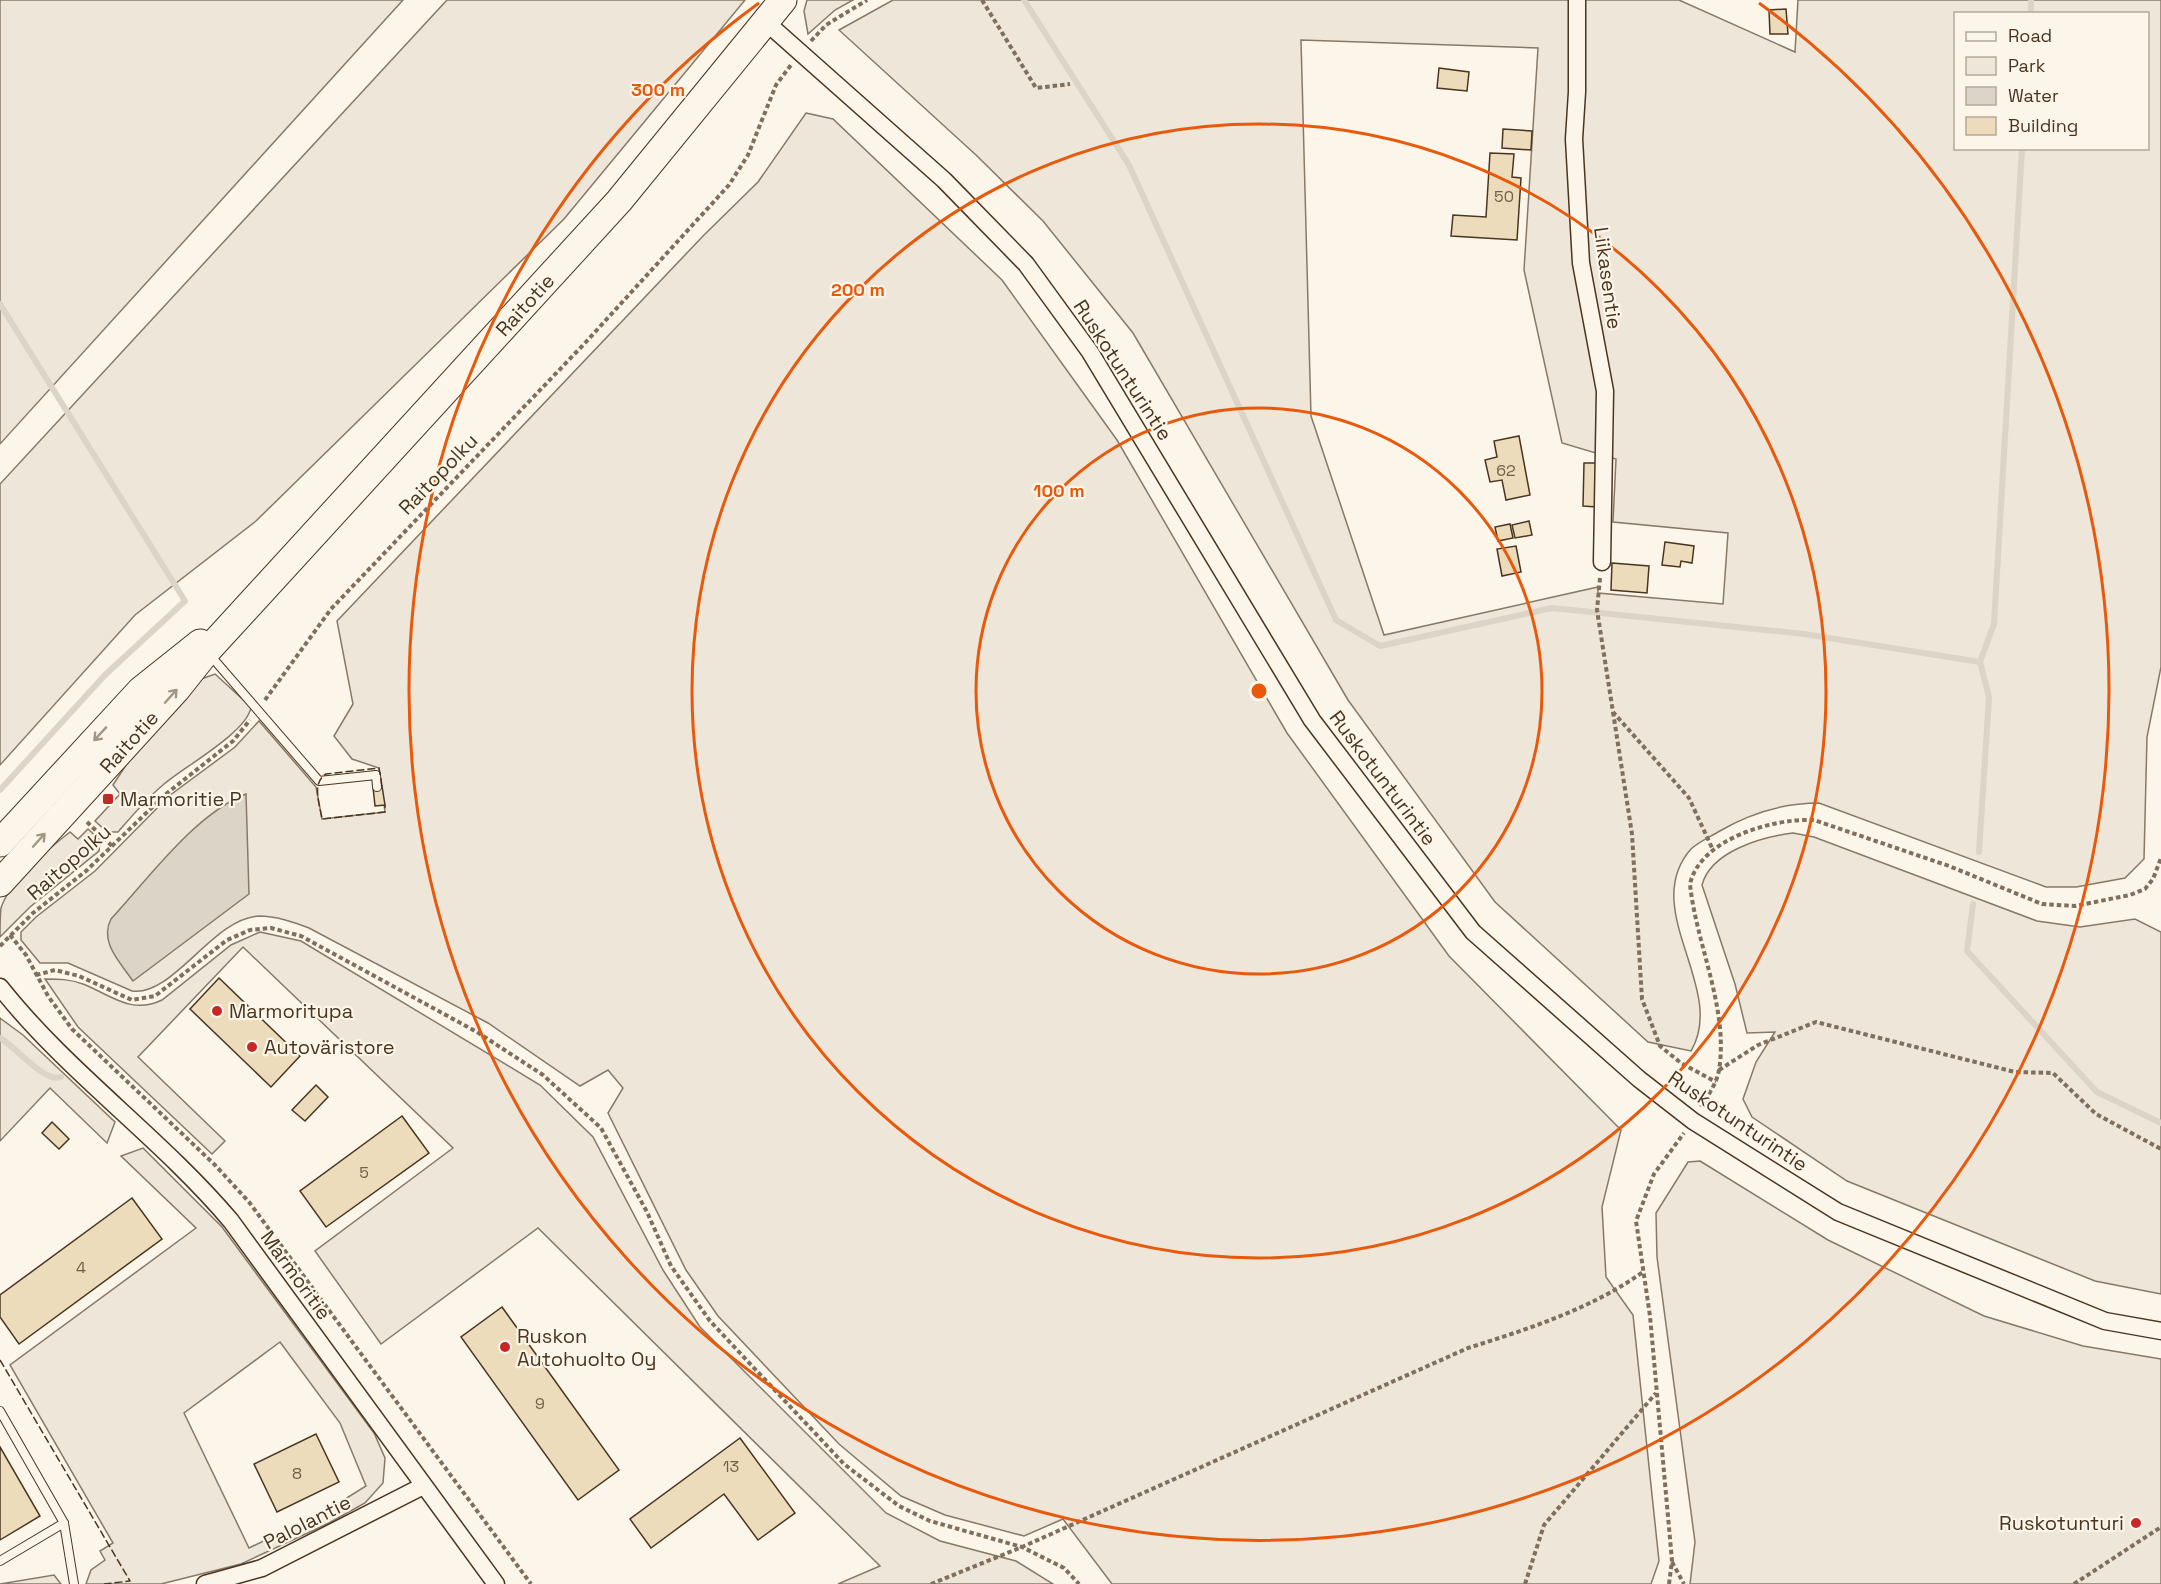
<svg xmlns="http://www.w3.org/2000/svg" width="2161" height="1584" font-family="'Space Grotesk',sans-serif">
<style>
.green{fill:#ede6d9;stroke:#887966;stroke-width:1.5;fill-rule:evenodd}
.water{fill:#dcd4c6;stroke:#887966;stroke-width:1.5}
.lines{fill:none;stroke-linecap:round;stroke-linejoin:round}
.stream{stroke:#dcd4c6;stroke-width:6}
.building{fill:#ecdcbc;stroke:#4a3520;stroke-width:1.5}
.service-casing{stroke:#4a3520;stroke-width:10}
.minor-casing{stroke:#4a3520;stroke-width:19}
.primary-casing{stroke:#4a3520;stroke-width:29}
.path{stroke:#7f6f5c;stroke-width:4;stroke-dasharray:4.5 3;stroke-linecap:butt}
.service{stroke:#fbf6e9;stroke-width:8}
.minor{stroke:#fbf6e9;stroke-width:16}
.primary{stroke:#fbf6e9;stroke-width:27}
.fence{stroke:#4a3520;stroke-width:1.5;stroke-dasharray:8 3;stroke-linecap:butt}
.oneway{stroke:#a29684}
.ring{fill:none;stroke:#e8590c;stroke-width:3}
.poi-dot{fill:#c62828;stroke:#fbf6e9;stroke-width:2}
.labels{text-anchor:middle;stroke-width:4.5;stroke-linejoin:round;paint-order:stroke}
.number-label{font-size:16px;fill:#725f47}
.street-label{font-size:20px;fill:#4a3520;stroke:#fbf6e9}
.poi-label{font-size:20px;fill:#4a3520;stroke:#fbf6e9;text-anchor:start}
.centre{fill:#e8590c;stroke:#fbf6e9;stroke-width:3}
.ring-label{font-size:18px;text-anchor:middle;font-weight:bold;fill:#e8590c;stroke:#fbf6e9;stroke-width:4.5;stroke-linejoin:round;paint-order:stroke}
</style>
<rect width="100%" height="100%" fill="#fbf6e9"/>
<g class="green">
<path d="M0 0H403L0 444Z"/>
<path d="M447 0H745L564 219 256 521 135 615 0 765V484Z"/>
<path d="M807 0H853L835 10 808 34 804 11Z"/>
<path d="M893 0H1679L1795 52 1798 0H2161V667L2147 737 2144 859 2125 878 2076 887H2046L1819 803C1782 803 1750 813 1718 832 1710 837 1698 842 1691 849 1638 909 1728 989 1691 1051L1648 1042 1495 902 1348 700 1133 333 1043 221 976 155 839 30ZM1956 14H2148V148H1956ZM1301 40 1538 48 1524 270 1562 443 1616 459 1613 522 1728 533 1723 604 1598 593V587L1384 635 1311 416Z"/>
<path d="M806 113 833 119 1002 280 1117 440 1287 733 1449 956 1621 1130 1602 1207 1606 1277 1633 1315 1659 1561 1651 1584H1112L1063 1519 1024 1536 945 1515 901 1496 839 1444 718 1316 686 1270 608 1113 623 1088 608 1070 580 1086 488 1023 309 928C293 922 276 916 259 916 213 918 173 997 132 991L68 963H40L21 940V932L36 917 95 871 169 796 235 747 259 721 316 787 322 819 385 812 379 768 352 759 334 736 353 704 337 621 704 235 758 182Z"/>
<path d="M215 674 251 707C248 732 182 768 163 785 146 799 132 816 118 832H107L95 821 120 794 113 785 128 762 201 679Z"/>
<path d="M88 829 100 840 99 851 30 907 0 937C0 928 0 917 1 908 10 880 47 850 70 832L78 839Z"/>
<path d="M1793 833 1814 837 2037 921 2080 927 2135 919 2161 932V1294L2095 1281 1847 1181 1752 1117 1743 1099 1756 1062 1775 1032 1747 1033 1735 984 1702 885C1711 851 1762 837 1793 833Z"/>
<path d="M260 932 301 941 540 1085 593 1137 663 1270 700 1327 886 1513 940 1541 1016 1561 1053 1584H838L880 1566 538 1228 381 1344 315 1251 453 1148 243 947 138 1057 225 1141 212 1154 78 1027 45 979C58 979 70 979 83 984 111 995 131 1015 162 1000L231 945Z"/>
<path d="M0 1018 23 1035 115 1122 107 1143 50 1088 0 1141Z"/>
<path d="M143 1148 222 1227 374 1433 385 1458 383 1483 365 1503 329 1523 241 1564 161 1584H86L91 1570 105 1560 100 1551 113 1543 10 1365 196 1228 121 1156ZM280 1342 340 1423 366 1486 326 1511 249 1548 184 1413Z"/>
<path d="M1700 1161 1828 1240 1984 1316 2083 1346 2161 1359V1584H1690L1695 1542 1657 1257 1656 1213 1688 1162Z"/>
<path d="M54 1575 61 1584H0Z"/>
</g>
<path class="water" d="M246 794 249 894 133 981C120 962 99 942 111 919 148 879 195 814 246 794Z"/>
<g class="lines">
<g class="stream">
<path d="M1024 0 1129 165 1336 620 1380 646 1552 608 1804 634 1980 662 1989 697 1979 852"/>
<path d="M2031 14V0"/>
<path d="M0 304 185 601 105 675 0 790"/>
<path d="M1980 662 1994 624 2022 148"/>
<path d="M1973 904 1967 951 2097 1092 2161 1123"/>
<path d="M0 1038C15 1046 44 1083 61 1077"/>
</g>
</g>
<g class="building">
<path d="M1786 9 1788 34H1770L1769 10Z"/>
<path d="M1439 68 1469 72 1467 91 1437 88Z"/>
<path d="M1503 129 1532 131 1531 150 1502 148Z"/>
<path d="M1490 153 1514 154 1512 177 1521 178 1517 240 1451 236 1453 215 1486 217Z"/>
<path d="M1519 436 1530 495 1506 500 1502 480 1490 482 1485 460 1497 457 1494 441Z"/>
<path d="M1584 463H1598L1597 507 1583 506Z"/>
<path d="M1529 521 1532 535 1515 538 1512 525Z"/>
<path d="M1510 524 1513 538 1498 541 1495 527Z"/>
<path d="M1665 542 1694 546 1692 563 1681 561 1680 567 1662 565Z"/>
<path d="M1516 546 1521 572 1502 576 1497 549Z"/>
<path d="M1612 563 1649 566 1647 593 1611 590Z"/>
<path d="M382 786 385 805 375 806 373 787Z"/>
<path d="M219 978 300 1056 271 1087 190 1009Z"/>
<path d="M316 1085 328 1097 305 1121 292 1110Z"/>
<path d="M402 1116 429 1153 326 1227 300 1191Z"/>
<path d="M52 1122 69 1139 59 1149 42 1133Z"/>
<path d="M132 1198 162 1239 19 1344 0 1317V1295Z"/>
<path d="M502 1307 619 1470 578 1500 461 1337Z"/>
<path d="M316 1434 339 1482 277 1512 254 1464Z"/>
<path d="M740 1438 795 1513 758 1540 724 1494 651 1548 630 1519Z"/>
<path d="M0 1447 40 1516 0 1540Z"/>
</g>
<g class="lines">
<g class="service-casing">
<g id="service">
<path d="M210 655 319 781 376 775 377 787"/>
<path d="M0 1411 64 1523 74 1584"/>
<path d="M0 1561 64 1523"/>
</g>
</g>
<g class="minor-casing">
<g id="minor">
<path d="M1577 0V92L1574 139 1581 263 1605 391 1602 562"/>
<path d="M766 22 944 180 1026 264 1090 352 1312 720 1473 932 1639 1079 1693 1121 1838 1212 2105 1321 2161 1331"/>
<path d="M0 987C68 1073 160 1137 231 1221L496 1584"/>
<path d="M205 1584 262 1568 423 1486"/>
</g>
</g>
<g class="primary-casing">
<g id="primary">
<path d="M0 843 141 690 200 643"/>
<path d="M0 883 176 690 207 651 619 201 783 0"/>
</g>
</g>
<g class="path">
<path d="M982 0 1036 88 1070 84"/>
<path d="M811 41 826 25 867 0"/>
<path d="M1600 578 1597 610 1613 712 1689 798 1713 850"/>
<path d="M265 700 331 609 585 343 729 185 748 155 776 85 791 65"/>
<path d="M1613 712 1632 834 1642 999 1660 1046 1681 1063 1716 1082"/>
<path d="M87 822 112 846"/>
<path d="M10 935 26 955 48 996 72 1029 215 1165 249 1202 531 1584"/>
<path d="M0 946 33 913 86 871 166 794 233 741 250 720"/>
<path d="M36 975 55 970 79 976 132 1000 155 996 227 940 250 930 271 928 301 936 477 1032 543 1075 601 1128 647 1212 671 1266 710 1321 844 1464 899 1506 930 1521 1022 1547 1064 1568 1079 1584"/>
<path d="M1719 1070 1758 1045 1816 1022 2015 1072 2053 1073 2096 1114 2161 1149"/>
<path d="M1701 1107C1708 1095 1717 1083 1719 1070 1729 1009 1696 944 1690 884 1700 839 1773 818 1814 820L1949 866 2042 904 2075 906 2130 895 2145 889 2153 879 2161 858"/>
<path d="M1672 1562 1684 1584"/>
<path d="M931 1584 1022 1547 1468 1348C1528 1329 1591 1309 1643 1272"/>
<path d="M1525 1584 1544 1525 1656 1393"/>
<path d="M1669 1584 1672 1561 1650 1316 1636 1221 1654 1174 1684 1133"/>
<path d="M2074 1584 2161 1527"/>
</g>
<use href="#service" class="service"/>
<use href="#minor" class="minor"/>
<use href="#primary" class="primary"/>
<g class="fence">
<path d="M382 786 379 768 326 774C311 783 320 805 322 819L385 812V805"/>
<path d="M0 1360 130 1581 104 1584"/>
</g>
</g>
<defs><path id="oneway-shaft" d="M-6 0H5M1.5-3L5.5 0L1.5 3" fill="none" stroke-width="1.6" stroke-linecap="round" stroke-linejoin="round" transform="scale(1.5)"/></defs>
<g class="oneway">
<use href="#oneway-shaft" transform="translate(171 696) rotate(-48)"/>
<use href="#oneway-shaft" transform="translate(100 734) rotate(133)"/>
<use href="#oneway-shaft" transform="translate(39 840) rotate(-48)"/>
</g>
<g class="ring">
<circle cx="1259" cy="691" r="283"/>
<circle cx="1259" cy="691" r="567"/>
<path d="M1759 3A850 850 0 1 1 759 3"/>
</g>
<g class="poi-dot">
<rect x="102" y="793" width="12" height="12" rx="3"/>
<circle cx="217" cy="1011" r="6"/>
<circle cx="252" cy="1047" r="6"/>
<circle cx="505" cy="1347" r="6"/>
<circle cx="2136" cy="1523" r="6"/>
</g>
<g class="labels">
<g class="number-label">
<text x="1504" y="202">50</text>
<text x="1506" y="476">62</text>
<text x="364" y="1178">5</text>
<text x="81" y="1273">4</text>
<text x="540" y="1409">9</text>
<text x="731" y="1472">13</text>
<text x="297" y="1479">8</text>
</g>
<g class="street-label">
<text transform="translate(1608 278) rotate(82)" y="7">Liikasentie</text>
<text transform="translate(525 305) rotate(-48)" y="7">Raitotie</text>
<text transform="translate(1123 370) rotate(57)" y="7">Ruskotunturintie</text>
<text transform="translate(438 474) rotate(-46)" y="7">Raitopolku</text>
<text transform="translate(129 742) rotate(-48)" y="7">Raitotie</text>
<text transform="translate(1383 778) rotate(53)" y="7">Ruskotunturintie</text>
<text transform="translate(69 862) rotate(-41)" y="7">Raitopolku</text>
<text transform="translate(1738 1121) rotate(34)" y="7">Ruskotunturintie</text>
<text transform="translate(296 1275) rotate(54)" y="7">Marmoritie</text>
<text transform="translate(307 1522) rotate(-27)" y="7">Palolantie</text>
</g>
<g class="poi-label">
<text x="120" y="806">Marmoritie P</text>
<text x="229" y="1018">Marmoritupa</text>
<text x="264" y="1054">Autoväristore</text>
<text x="517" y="1343">Ruskon<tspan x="517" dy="23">Autohuolto Oy</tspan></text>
<text x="2124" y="1530" text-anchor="end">Ruskotunturi</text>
</g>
</g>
<circle cx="1259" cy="691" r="9" class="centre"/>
<g class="ring-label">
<text x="658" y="96">300 m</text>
<text x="858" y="296">200 m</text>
<text x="1059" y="497">100 m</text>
</g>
<rect x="1954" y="12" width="195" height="138" fill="#fbf6e9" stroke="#b4a999" stroke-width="1.5"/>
<rect x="1966" y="32" width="30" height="9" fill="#fbf6e9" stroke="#b4a999" stroke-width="1.5"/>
<text x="2008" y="42" font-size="18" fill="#4a3520">Road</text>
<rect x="1966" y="57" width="30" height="18" fill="#ede6d9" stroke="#b4a999" stroke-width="1.5"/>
<text x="2008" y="72" font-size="18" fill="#4a3520">Park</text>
<rect x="1966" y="87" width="30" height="18" fill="#dcd4c6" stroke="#b4a999" stroke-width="1.5"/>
<text x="2008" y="102" font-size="18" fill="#4a3520">Water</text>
<rect x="1966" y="117" width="30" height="18" fill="#ecdcbc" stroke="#b4a999" stroke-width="1.5"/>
<text x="2008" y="132" font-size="18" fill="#4a3520">Building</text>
</svg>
